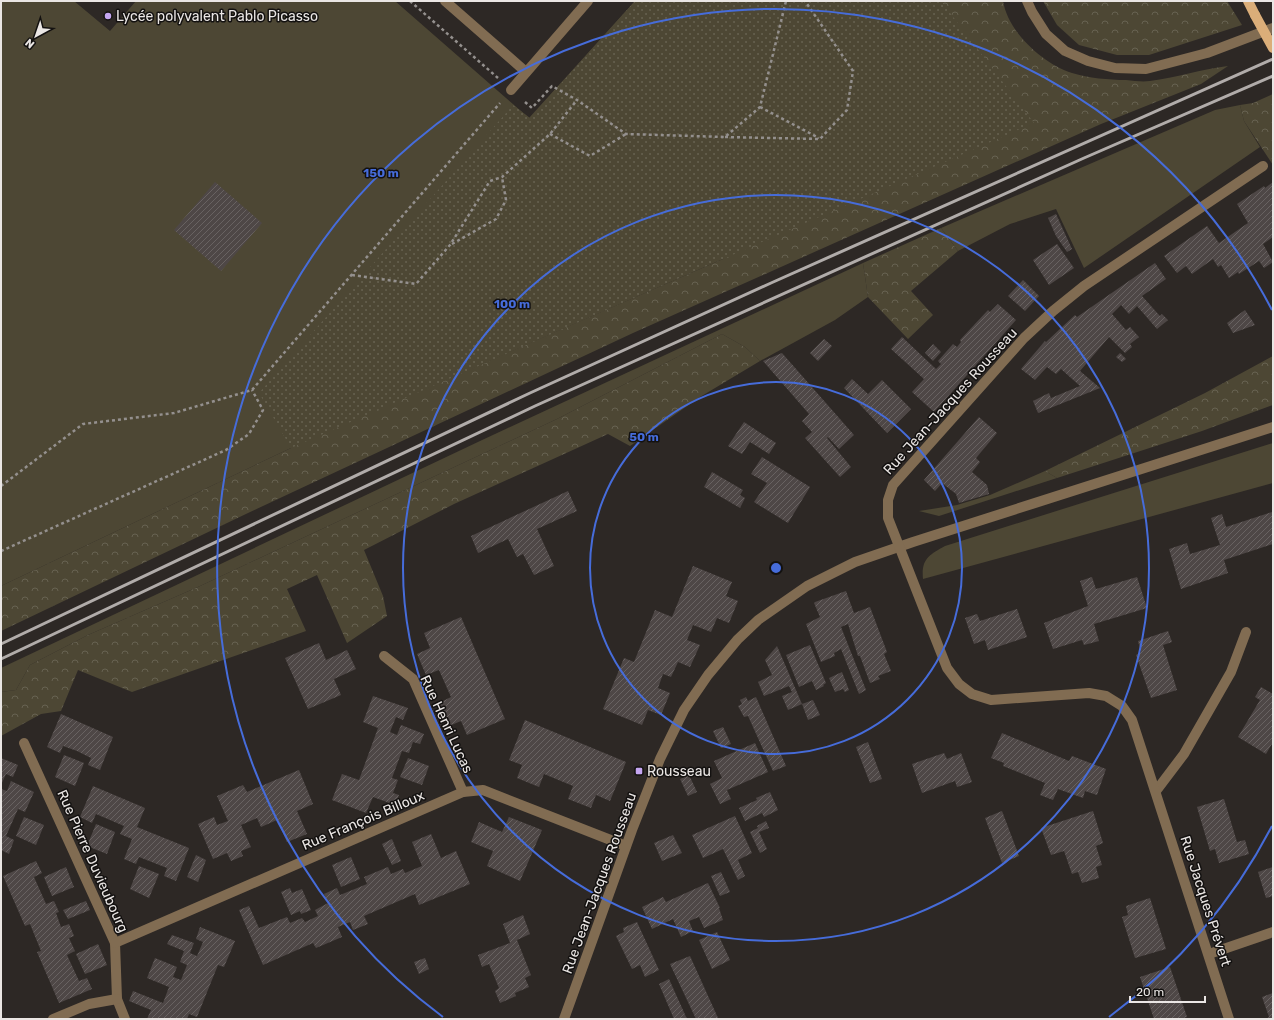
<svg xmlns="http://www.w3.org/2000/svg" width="1274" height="1020" font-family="Rubik,sans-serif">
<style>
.green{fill:#4d4734}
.forest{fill:url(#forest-crowns)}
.park{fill:url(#park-dots)}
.building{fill:url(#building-hatch)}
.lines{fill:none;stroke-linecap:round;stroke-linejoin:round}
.path{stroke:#94908e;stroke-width:2.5;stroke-dasharray:3 3;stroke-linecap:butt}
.minor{stroke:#816c52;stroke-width:10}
.major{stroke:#dbae79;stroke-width:10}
.rail{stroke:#b1acaa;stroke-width:3}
.major-bridge{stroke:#dbae79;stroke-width:10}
.ring{fill:none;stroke:#466cda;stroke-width:2}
.poi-dot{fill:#c5a6f1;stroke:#131110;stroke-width:1.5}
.labels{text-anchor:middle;stroke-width:3;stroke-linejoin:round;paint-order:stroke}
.poi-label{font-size:14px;fill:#eae6e4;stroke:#131110;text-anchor:start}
.street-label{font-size:14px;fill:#eae6e4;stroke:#131110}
.centre{fill:#466cda;stroke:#131110;stroke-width:2}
.ring-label{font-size:12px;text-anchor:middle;font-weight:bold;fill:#466cda;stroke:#131110;stroke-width:3;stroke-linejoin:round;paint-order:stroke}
</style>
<defs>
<pattern id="forest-crowns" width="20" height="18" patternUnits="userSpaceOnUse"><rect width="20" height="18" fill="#4d4734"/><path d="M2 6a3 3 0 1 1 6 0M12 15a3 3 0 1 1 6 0" fill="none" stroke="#676251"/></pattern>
<pattern id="park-dots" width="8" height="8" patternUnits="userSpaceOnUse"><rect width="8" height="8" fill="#4d4734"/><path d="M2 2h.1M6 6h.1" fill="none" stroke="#676251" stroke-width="1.8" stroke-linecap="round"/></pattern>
<pattern id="building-hatch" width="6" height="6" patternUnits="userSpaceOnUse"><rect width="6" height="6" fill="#4e4746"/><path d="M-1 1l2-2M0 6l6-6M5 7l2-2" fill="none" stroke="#686261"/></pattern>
</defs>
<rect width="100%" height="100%" fill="#2d2825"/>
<g class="green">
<path d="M1 1H74L110 31 136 1H395L529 118 635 1 376 410 291 448 1 586Z"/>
<path d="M1240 105 1244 121 1260 147 1084 268 1056 209 1010 224 958 251 941 228 1215 110Z"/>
<path d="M863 263 868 297 835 320 760 361 745 347 722 334 557 419 198 587 88 635 30 665 16 690 1 692V668L480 441Z"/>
<path d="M1273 443V483L923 579C921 559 929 555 945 546Z"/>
<path d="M1045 471 1057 478 939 516 919 511 957 505 990 495Z"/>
</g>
<g class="forest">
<path d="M846 1H1003C1008 32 1043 64 1072 73 1089 78 1108 80 1126 80 1134 81 1143 82 1150 81 1176 78 1201 69 1228 66L1201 84 1101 124 633 333 248 513 1 631V586L291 448 259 393 376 410 723 259 738 236Z"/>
<path d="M1043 1H1227L1242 25 1149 55H1117L1079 45 1057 25Z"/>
<path d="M1273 94V165L1244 121 1240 105 1253 103Z"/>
<path d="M941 228 958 251 911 291 933 315 908 339 868 297 863 263Z"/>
<path d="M722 334 745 347 760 361 700 397 630 446 608 434 454 504 364 550 383 596 387 616 347 643 317 575 287 589 306 631 132 692 78 670 61 711 41 714 1 736V692L16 690 30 665 88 635 198 587 557 419Z"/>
<path d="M1273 356V405L1202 431 1057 478 1045 471 1205 393Z"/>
</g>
<path class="park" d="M635 1H941L1034 123 291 448 259 393 513 105 530 118Z"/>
<g class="building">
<path d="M215 182 262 223 221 271 174 230Z"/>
<path d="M1273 182V237L1263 244 1273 262 1264 268 1259 261 1239 274 1238 272 1229 278 1221 265 1218 267 1213 259 1192 274 1186 266 1177 273 1164 256 1207 226 1219 243 1248 223 1237 204 1264 186 1265 188Z"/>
<path d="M1056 214 1072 249 1067 252 1056 236 1048 218Z"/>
<path d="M1057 244 1074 268 1049 285 1033 260Z"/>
<path d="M1155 263 1166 279 1142 296 1160 316 1162 314 1168 320 1157 329 1137 306 1129 314 1121 305 1112 314 1126 330 1130 327 1139 337 1130 344 1132 347 1125 353 1109 337 1080 371 1100 388 1038 413 1033 401 1049 393 1051 398 1080 386 1061 369 1056 374 1047 367 1035 380 1021 369 1045 341 1046 342 1075 315 1077 317Z"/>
<path d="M1023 280 1039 296 1025 311 1008 296Z"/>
<path d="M998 304 1016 320 934 412 912 392 924 379 891 349 902 337 936 369 941 364 938 361 953 344 957 347 961 342 960 340 988 310 990 312Z"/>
<path d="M1245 310 1255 325 1233 333 1227 323Z"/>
<path d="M824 339 832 346 818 361 810 353Z"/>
<path d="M933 344 941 352 933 361 925 353Z"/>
<path d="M782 353 854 435 839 449 828 437 827 438 851 467 840 477 805 438 812 432 802 421 809 414 763 361Z"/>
<path d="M1120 353 1126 359 1122 362 1116 357Z"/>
<path d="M852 379 868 394 882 380 911 409 887 433 844 388Z"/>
<path d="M979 417 997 433 976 458 980 462 972 472 987 485 989 494 959 503 956 494 942 483 935 491 924 480Z"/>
<path d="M744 422 776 443 769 454 750 442 742 454 728 446Z"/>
<path d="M762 457 810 487 788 523 754 502 767 483 751 474Z"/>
<path d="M712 472 743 490 740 495 745 498 740 508 704 487Z"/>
<path d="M568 491 577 511 537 529 554 566 534 575 523 554 517 557 508 539 478 553 471 536Z"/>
<path d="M1272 512 1273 516V544L1224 560 1228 573 1181 589 1169 549 1187 543 1190 554 1220 545 1211 518 1222 514 1226 527Z"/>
<path d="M693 566 732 582 726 596 738 601 729 623 717 618 711 632 693 625 687 640 700 645 690 667 678 662 671 677 663 674 658 688 670 693 661 715 648 710 642 725 603 709 624 658 634 662 655 610 672 617Z"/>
<path d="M1092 577 1096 589 1137 577 1147 608 1094 624 1099 641 1084 645 1082 640 1053 649 1044 623 1088 606 1080 581Z"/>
<path d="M846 591 854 613 870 607 887 652 884 654 891 671 878 676 880 679 870 683 860 656H858L848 624 841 627 866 690 859 694 841 649 834 653 835 656 821 662 806 624 820 617 814 603 815 602Z"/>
<path d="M1017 609 1027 637 988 650 985 640 974 644 965 618 977 614 980 621Z"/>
<path d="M461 617 505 719 467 735 461 721 449 726 439 703 451 697 439 670 426 675 417 654 430 648 424 633Z"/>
<path d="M1168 631 1172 642 1163 645 1177 690 1151 698 1136 655 1141 652 1138 641Z"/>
<path d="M319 643 326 660 347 650 356 669 334 679 341 695 308 709 285 658Z"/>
<path d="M810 645 826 683 823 685 824 686 816 690 812 681 799 687 786 655Z"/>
<path d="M777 646 802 704 788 710 782 696 792 692 789 686 764 696 758 682 772 675 765 660Z"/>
<path d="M842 672 849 690 845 692 843 689 835 692 829 678Z"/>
<path d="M1261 687 1273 694V742L1266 754 1238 737 1260 700 1255 697Z"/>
<path d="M373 696 408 708 403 720 396 717 390 732 397 735 401 725 424 734 420 744 413 742 409 753 402 751 392 778 398 780 393 793 399 795 395 805 373 797 366 813 332 800 342 774 359 780 378 728 363 722Z"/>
<path d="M746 697 748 701 756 697 786 766 773 771 748 716 744 717 738 706 742 704 740 700Z"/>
<path d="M813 700 820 715 808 720 802 704Z"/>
<path d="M61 714 113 737 100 770 88 765 91 758 77 751 63 746 60 753 47 747Z"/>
<path d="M525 720 626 762 610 801 596 795 591 808 568 799 573 786 544 774 539 787 517 778 522 765 509 760Z"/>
<path d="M723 727 731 744 721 748 713 731Z"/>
<path d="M1002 733 1069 761 1072 756 1106 769 1097 795 1085 791 1083 798 1058 789 1053 800 1040 795 1045 783 1003 766 1004 763 991 758Z"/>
<path d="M868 742 882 779 870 783 856 747Z"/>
<path d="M755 743 768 772 727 790 731 799 720 804 710 784 722 778 714 761Z"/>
<path d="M944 753 947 759 961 753 972 782 957 787 955 781 922 793 912 764Z"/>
<path d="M64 755 84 763 75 786 55 777Z"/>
<path d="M1 758 18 765 13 777 6 774 1 785Z"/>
<path d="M408 758 429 766 422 785 400 777Z"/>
<path d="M299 770 313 804 297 811 307 834 287 842 277 820 261 827 257 818 241 825 251 847 241 851 243 856 231 861 227 853 213 859 198 824 214 817 217 825 228 821 217 796 243 785 247 792Z"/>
<path d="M689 775 697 792 688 796 680 779Z"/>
<path d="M11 781 34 792 25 812 18 809 6 836 14 840 9 854 1 850V789L7 791Z"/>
<path d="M93 786 145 808 137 827 189 848 176 881 164 876 167 868 139 857 136 864 124 859 132 839 120 834 124 826 96 814 92 823 80 817Z"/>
<path d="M770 792 778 810 764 817 762 813 745 821 739 808 757 800 756 798Z"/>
<path d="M1224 799 1237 842 1245 840 1249 854 1219 863 1215 849 1210 851 1197 807Z"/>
<path d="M1002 811 1019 856 1002 863 985 818Z"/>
<path d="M1093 811 1103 843 1096 846 1102 865 1096 867 1099 878 1082 883 1078 872 1072 874 1064 851 1051 855 1041 828Z"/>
<path d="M735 816 752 853 738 860 745 876 738 880 723 849 703 858 692 835Z"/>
<path d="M24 817 44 825 36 845 16 836Z"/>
<path d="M509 817 542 830 520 881 487 866 493 851 471 842 479 822 502 832Z"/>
<path d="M766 821 769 828 759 832 767 849 760 853 750 832 758 828 757 826Z"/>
<path d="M96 824 115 832 107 854 87 846Z"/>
<path d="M431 834 441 858 456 851 470 884 419 905 415 894 364 916 368 924 353 930 350 922 338 927 342 937 316 948 313 943 263 965 239 910 249 906 259 928 287 917 290 923 302 918 305 922 318 916 315 910 328 903 324 894 337 888 340 895 367 884 364 877 388 867 391 874 403 869 405 873 422 866 412 842Z"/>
<path d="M673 835 682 853 662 861 654 843Z"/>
<path d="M392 839 401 861 392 865 382 844Z"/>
<path d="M196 855 206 860 198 882 187 877Z"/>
<path d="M351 857 360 879 341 887 332 865Z"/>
<path d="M36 861 42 873 34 877 46 904 54 901 59 912 56 913 61 927 69 924 74 936 69 938 75 951 67 955 79 981 87 978 92 989 59 1003 37 952 41 951 30 924 25 926 3 876Z"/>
<path d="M139 866 159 874 149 898 130 889Z"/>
<path d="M66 867 74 887 52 896 44 877Z"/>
<path d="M1273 867V896L1266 898 1258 872Z"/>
<path d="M721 872 730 892 720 896 711 876Z"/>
<path d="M708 883 720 908H719L723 920 704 928 699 917 689 921 693 931 681 937 673 919 652 929 642 907 663 897 666 902Z"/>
<path d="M290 888 292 893 302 889 311 910 301 914 300 911 291 915 281 892Z"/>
<path d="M1150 898 1166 949 1135 958 1122 917 1128 915 1126 906Z"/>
<path d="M86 901 90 910 68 919 63 910Z"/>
<path d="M523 915 530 934 517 940 531 975 525 978 529 987 515 993 516 996 500 1003 495 991 499 988 489 964 482 967 478 955 510 943 503 924Z"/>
<path d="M637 922 659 970 645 977 640 965 632 969 616 936 624 932 623 928Z"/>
<path d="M200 927 235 941 224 967 218 965 197 1017 189 1014 187 1019H147L151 1010 129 1001 133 991 163 1003 169 987 147 978 155 958 177 967 173 977 181 980 187 965 180 962 184 951 167 944 172 935 194 943 190 953 197 956 203 942 196 939Z"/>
<path d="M717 932 730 960 712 969 699 940Z"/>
<path d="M98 944 107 965 85 974 76 954Z"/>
<path d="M690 956 718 1018 715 1019H696L670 964Z"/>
<path d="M425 958 429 969 419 974 414 962Z"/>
<path d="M1170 967 1187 1017 1180 1019H1154L1140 977Z"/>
<path d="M669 979 687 1019H674L659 984Z"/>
<path d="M1273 993V1019H1266L1269 1017 1262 997Z"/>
</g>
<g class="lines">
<g class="path">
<path d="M410 1 498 78"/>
<path d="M525 102 532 108 552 86 577 100 626 134 725 137 760 107 786 1"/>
<path d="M760 107 819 138"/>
<path d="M550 134 590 156 626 134"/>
<path d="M725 137 820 139 847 110 853 71 805 1"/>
<path d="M452 244 496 219 506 200 502 177"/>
<path d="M352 275 416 284 450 245 490 181 502 177 550 134 577 100"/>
<path d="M1 486 83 424 174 413 252 390 500 103"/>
<path d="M1 551 226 450 249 434 263 410 252 390"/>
</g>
<g class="minor">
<path d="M445 1 526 72"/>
<path d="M1027 1 1032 12 1046 34 1065 51 1088 61 1115 68 1146 69 1207 53 1273 28"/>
<path d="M511 90 588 1"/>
<path d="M384 656 413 679 463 792"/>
<path d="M24 743 115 943 117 999 125 1019"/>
<path d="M1156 791 1184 754 1231 672 1246 632"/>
<path d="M115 943 463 792 483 790 626 846"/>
<path d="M1209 954 1273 932"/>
<path d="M53 1019 89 1004 117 999"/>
<path d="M564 1019 632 830 660 759 684 710 708 675 738 639 758 620 807 586 855 562 913 542 1273 427"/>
<path d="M1229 1019 1132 720 1122 706 1106 696 1089 693 991 700 972 694 959 684 947 668 888 518V500L893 485 1024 338 1053 311 1084 286 1263 166"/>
</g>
<path class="major" d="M1248 1 1255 15"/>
<g class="rail">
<path d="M1 644 530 393 771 283 1273 59"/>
<path d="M1 659 535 406 1084 158 1273 76"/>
</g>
<path class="major-bridge" d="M1255 15 1273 48"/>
</g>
<g class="ring">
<circle cx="776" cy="568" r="186"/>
<circle cx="776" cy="568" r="373"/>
<path d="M1272 826A559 559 0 0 1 1109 1017M443 1017A559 559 0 1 1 1272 310"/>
</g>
<g class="poi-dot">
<circle cx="108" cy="16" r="4"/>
<rect x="635" y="767" width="8" height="8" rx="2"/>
</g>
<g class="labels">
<g class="poi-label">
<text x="116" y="21">Lycée polyvalent Pablo Picasso</text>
<text x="647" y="776">Rousseau</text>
</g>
<g class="street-label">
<text transform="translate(950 401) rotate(-48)" y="5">Rue Jean-Jacques Rousseau</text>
<text transform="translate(447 724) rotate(65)" y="5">Rue Henri Lucas</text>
<text transform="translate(363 820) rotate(-23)" y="5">Rue François Billoux</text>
<text transform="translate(93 861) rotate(66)" y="5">Rue Pierre Duvieubourg</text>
<text transform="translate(599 883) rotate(-70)" y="5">Rue Jean-Jacques Rousseau</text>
<text transform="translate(1206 901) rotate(72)" y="5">Rue Jacques Prévert</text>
</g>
</g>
<circle cx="776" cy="568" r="6" class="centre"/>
<g class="ring-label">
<text x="381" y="177">150 m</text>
<text x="512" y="308">100 m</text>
<text x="644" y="441">50 m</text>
</g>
<rect width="1274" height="1020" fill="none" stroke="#eae6e4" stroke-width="4"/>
<g transform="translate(36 36) rotate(220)" stroke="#131110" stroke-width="3" paint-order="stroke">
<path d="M0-3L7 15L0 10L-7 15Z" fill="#eae6e4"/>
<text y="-6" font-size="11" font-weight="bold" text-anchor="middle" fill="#eae6e4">N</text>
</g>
<path d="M1130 996v6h75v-6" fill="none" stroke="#eae6e4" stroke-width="2"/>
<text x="1136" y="996" font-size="12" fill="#eae6e4" stroke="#131110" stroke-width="3" paint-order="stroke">20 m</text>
</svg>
